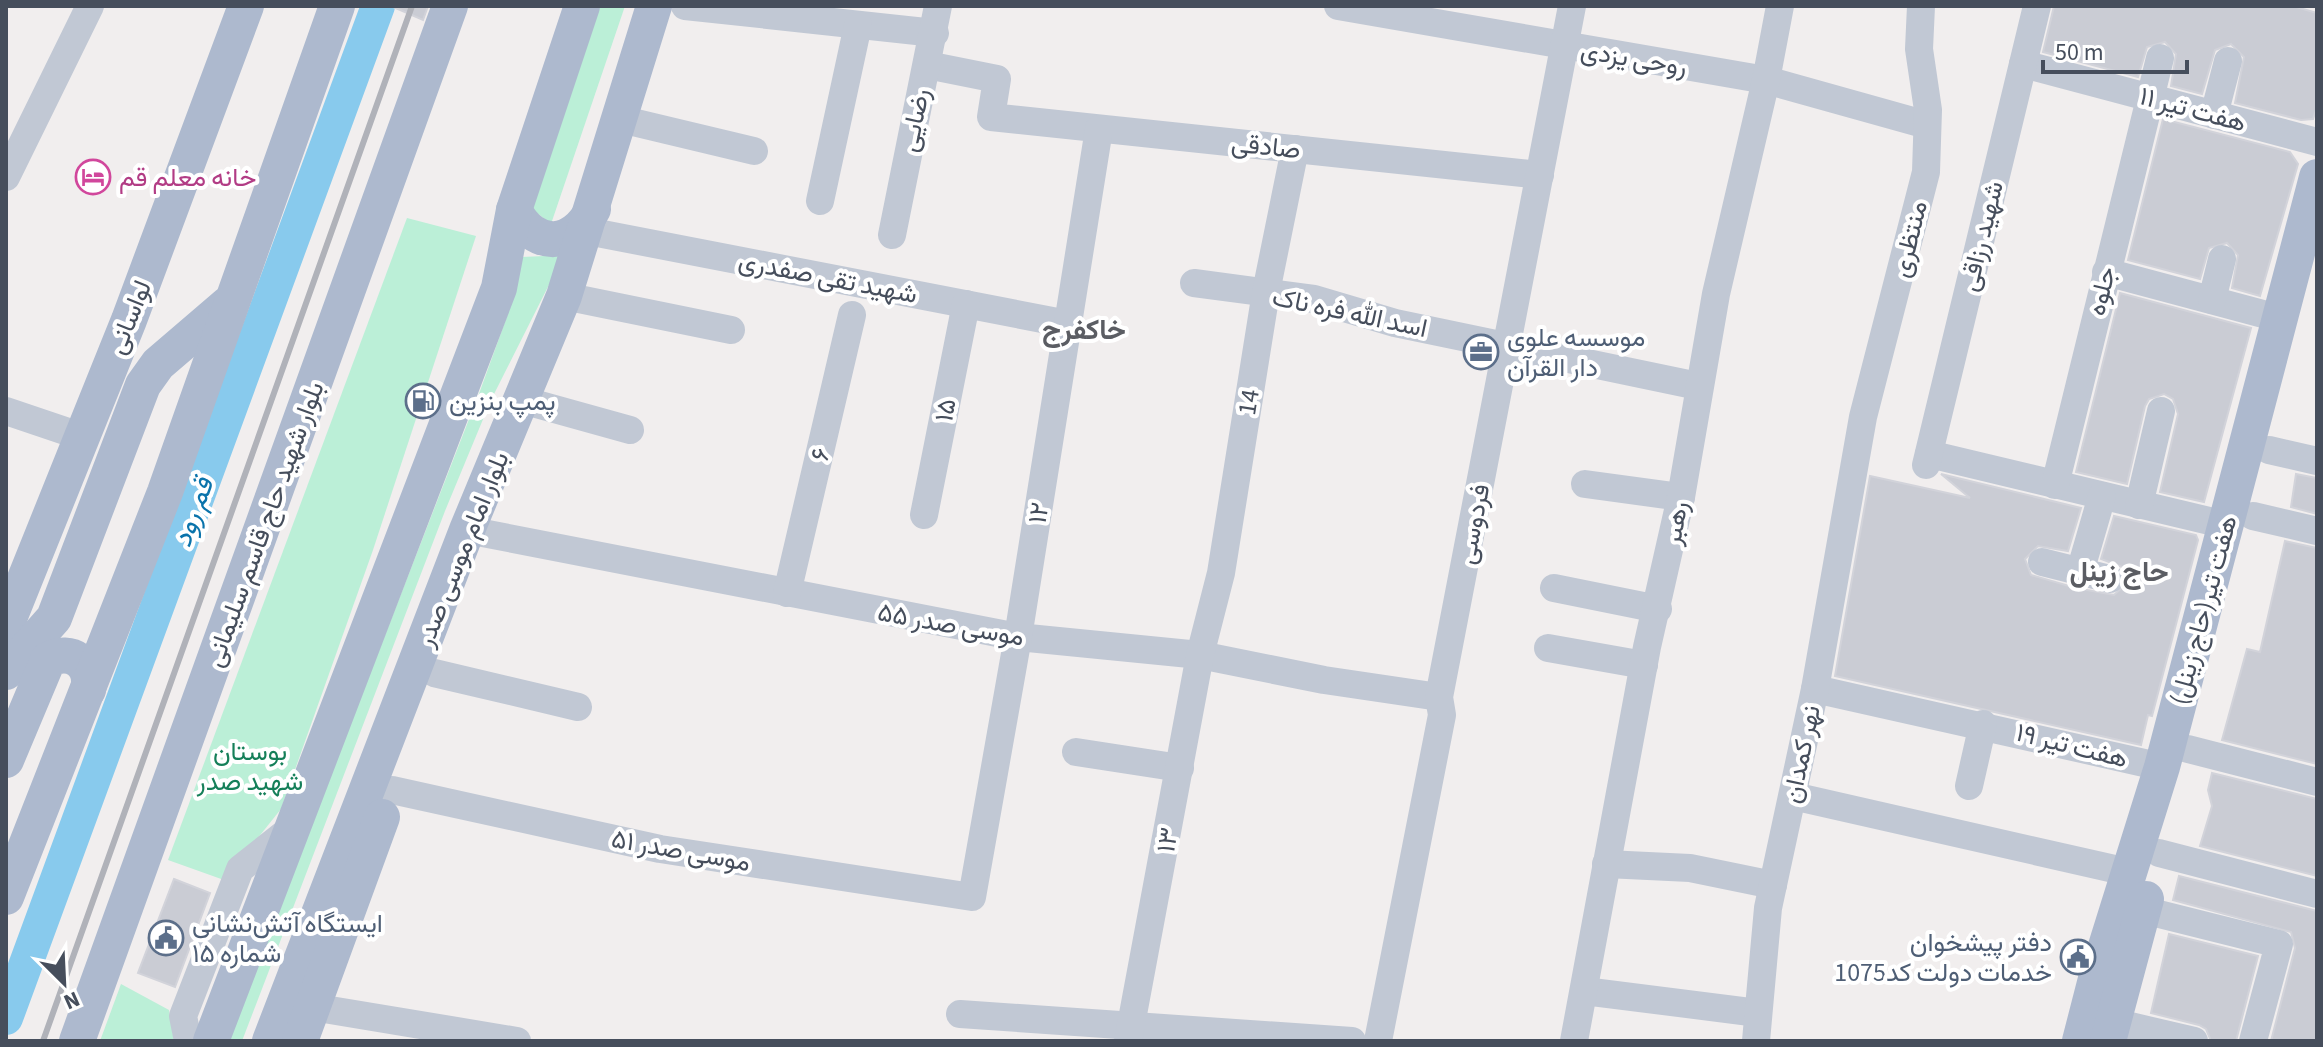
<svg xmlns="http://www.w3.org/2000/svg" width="2323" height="1047" font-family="'Source Sans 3',Vazirmatn,sans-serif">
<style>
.green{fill:#bbefd7}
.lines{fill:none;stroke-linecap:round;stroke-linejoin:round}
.river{stroke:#88caed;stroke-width:34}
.building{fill:#caccd4;stroke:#d2d3da;stroke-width:2}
.minor{stroke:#c1c8d4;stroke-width:28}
.major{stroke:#adb9ce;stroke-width:36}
.rail{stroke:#b0b2b9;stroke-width:6}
.labels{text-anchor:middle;stroke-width:8;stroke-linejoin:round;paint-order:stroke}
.street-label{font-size:26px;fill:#464e5c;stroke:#fff}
.hotel-label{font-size:26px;fill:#b23c85;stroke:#fff;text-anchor:start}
.service-label{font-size:26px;fill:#4e5e75;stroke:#fff;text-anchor:start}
.park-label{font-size:26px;fill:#157f59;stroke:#fff}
.neighbourhood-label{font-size:28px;font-weight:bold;fill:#5b5d63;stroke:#fff}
.water-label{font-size:28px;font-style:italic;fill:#0a73ab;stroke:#fff}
</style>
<rect width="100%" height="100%" fill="#f1eeee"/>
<g class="green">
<path d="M600 6H625L551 224 532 209Z"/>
<path d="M407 218 476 236 373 550 281 809 224 880 168 860Z"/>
<path d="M568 247 491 400 445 511 242 1041H227L480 391 510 308 521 257 545 256Z"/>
<path d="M121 984 169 1010 174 1041H100Z"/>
</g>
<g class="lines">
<path class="river" d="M6 1018 378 6"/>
</g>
<g class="building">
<path d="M391 6H428L423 20Z"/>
<path d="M2054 6H2293L2317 13V107L2313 119 2301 120 2235 103 2244 57 2231 44 2215 50 2202 94 2171 86 2176 54 2165 42 2147 47 2138 77 2043 52Z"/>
<path d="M2163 119 2290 152 2298 164 2260 296 2232 288 2238 255 2227 243 2209 248 2200 279 2128 260Z"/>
<path d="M2120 293 2251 328 2204 502 2160 492 2178 414 2173 399 2164 394 2149 399 2145 406 2127 484 2076 472Z"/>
<path d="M1941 474 2081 508 2068 551 2038 546 2025 559 2031 575 2076 588 2114 595 2126 584 2122 567 2101 559 2114 516 2196 535 2198 540 2152 716 2148 715 2141 745 1835 676 1870 476 1970 498Z"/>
<path d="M2296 474 2317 478V514L2291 507Z"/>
<path d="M2285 541 2317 548V764L2222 740 2247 649 2260 652Z"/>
<path d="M2212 773 2317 799V876L2200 846 2212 806 2208 790Z"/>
<path d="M2179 876 2317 911V1041H2271L2295 948 2291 932 2173 900Z"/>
<path d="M174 879 210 893 175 987 138 973Z"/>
<path d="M2169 934 2258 956 2236 1041H2211L2206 1029 2199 1025 2151 1013Z"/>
</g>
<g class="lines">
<g class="minor">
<path d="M685 6 935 33"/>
<path d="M1338 6 1766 80 1927 125"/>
<path d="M2023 64 2317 142"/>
<path d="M927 65 997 79 991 117 1540 175"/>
<path d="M2214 115 2228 61"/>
<path d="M620 119 754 151"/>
<path d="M6 177 90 6"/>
<path d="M820 201 858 25"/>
<path d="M587 231 1068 324"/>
<path d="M892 235 938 6"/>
<path d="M2106 272 2278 318"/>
<path d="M1194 283 1314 299 1395 323 1698 386"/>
<path d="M564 296 731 330"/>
<path d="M2212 300 2222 259"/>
<path d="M522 400 630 430"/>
<path d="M6 411 80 436"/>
<path d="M2269 450 2317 461"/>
<path d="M1929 454 2226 525"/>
<path d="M1926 465 2037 6"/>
<path d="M1585 484 1681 497"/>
<path d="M2055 485 2160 58"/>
<path d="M2139 505 2161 411"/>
<path d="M924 515 966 304"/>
<path d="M2253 516 2317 531"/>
<path d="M467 530 1018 637 1200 655 1324 680 1439 697"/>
<path d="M2042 562 2110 579"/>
<path d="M2080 572 2102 496"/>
<path d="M1554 588 1658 609"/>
<path d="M787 593 852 315"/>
<path d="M1548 648 1644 665"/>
<path d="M434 673 578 707"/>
<path d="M1815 689 2162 767"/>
<path d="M2188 749 2317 782"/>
<path d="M1076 752 1180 768"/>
<path d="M1969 786 1983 724"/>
<path d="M392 790 660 849 972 897 1018 637 1099 129"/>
<path d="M1793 796 2132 873"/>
<path d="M2159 853 2317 894"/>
<path d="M1606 864 1690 868 1773 885"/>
<path d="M2143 910 2279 944 2253 1041"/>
<path d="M1584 991 1758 1013"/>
<path d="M312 1007 517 1041"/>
<path d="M960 1014 1352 1041"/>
<path d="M2113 1022 2194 1041"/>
<path d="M188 1041 183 1016 240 869 293 827"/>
<path d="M1128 1041 1200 655 1221 573 1266 292 1295 149"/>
<path d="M1378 1041 1442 715 1439 697 1572 6"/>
<path d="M1574 1041 1647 647 1681 497 1716 294 1766 80 1780 6"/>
<path d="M1756 1041 1768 908 1815 689 1863 417 1926 172 1928 110 1919 49 1921 6"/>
</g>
<g class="major">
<path d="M514 210C535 250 573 248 593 209"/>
<path d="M6 626 129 320 246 6"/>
<path d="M6 672 54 618 143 385 158 364 228 304"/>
<path d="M6 760 48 660C71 647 94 664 88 690"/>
<path d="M6 897 165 492 337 6"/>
<path d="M77 1041 450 6"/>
<path d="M211 1041 499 288 514 210 582 6"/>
<path d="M270 1041 467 530 564 296 654 6"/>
<path d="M300 1041 382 817"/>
<path d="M2080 1041 2097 975 2162 767 2317 177"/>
<path d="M2108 1041 2146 899"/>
</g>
<path class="rail" d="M43 1041 412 6"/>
</g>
<defs>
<g id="hotel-ring" transform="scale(1.8)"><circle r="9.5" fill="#fff" stroke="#d1479c" stroke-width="1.5"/><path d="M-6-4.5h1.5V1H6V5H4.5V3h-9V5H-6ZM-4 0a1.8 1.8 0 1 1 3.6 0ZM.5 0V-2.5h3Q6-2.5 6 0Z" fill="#d1479c"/></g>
<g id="office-ring" transform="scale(1.8)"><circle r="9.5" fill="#fff" stroke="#5c6f8a" stroke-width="1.5"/><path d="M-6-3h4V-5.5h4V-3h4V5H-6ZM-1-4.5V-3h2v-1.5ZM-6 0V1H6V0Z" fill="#5c6f8a"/></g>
<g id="fuel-ring" transform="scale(1.8)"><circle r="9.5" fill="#fff" stroke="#5c6f8a" stroke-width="1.5"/><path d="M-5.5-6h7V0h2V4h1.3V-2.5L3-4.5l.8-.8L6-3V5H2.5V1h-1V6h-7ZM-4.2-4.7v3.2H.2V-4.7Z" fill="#5c6f8a"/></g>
<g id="civic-ring" transform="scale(1.8)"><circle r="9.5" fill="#fff" stroke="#5c6f8a" stroke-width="1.5"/><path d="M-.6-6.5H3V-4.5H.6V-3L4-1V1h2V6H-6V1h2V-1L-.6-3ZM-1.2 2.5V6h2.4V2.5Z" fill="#5c6f8a"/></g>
</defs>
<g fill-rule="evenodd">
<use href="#hotel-ring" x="93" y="177"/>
<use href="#office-ring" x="1481" y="352"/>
<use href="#fuel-ring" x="423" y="401"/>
<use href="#civic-ring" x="166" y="938"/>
<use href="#civic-ring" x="2078" y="957"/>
</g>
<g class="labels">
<g class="street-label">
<text transform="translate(1634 58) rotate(9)" y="9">روحی یزدی</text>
<text transform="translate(2193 109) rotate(15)" y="9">هفت تیر ۱۱</text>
<text transform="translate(914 120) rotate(-78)" y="9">رضایی</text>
<text transform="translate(1266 146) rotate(6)" y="9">صادقی</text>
<text transform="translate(1981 236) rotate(-76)" y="9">شهید رزاقی</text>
<text transform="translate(1909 239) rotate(-76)" y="9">منتظری</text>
<text transform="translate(828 277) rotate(11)" y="9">شهید تقی صفدری</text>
<text transform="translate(2101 291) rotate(-76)" y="9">جلوه</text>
<text transform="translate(1350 312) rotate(12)" y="9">اسد الله فره ناک</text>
<text transform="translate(129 317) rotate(-68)" y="9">لواسانی</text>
<text transform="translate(1248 402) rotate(-81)" y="9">14</text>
<text transform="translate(945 410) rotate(-79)" y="9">۱۵</text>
<text transform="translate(820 454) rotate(-77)" y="9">۶</text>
<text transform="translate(1038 513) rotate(-81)" y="9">۱۲</text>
<text transform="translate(1675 523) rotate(-79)" y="9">رهبر</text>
<text transform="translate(264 524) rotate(-70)" y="9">بلوار شهید حاج قاسم سلیمانی</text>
<text transform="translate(1473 524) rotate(-79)" y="9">فردوسی</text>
<text transform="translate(462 549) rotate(-68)" y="9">بلوار امام موسی صدر</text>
<text transform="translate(2203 610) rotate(-75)" y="9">هفت تیر(حاج زینل)</text>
<text transform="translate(951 624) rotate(10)" y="9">موسی صدر ۵۵</text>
<text transform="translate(2072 745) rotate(14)" y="9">هفت تیر ۱۹</text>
<text transform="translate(1801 754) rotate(-78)" y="9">نهر کمدان</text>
<text transform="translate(1167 840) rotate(-80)" y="9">۱۳</text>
<text transform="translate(681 850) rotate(10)" y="9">موسی صدر ۵۱</text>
</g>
<g class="hotel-label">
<text x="119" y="186">خانه معلم قم</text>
</g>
<g class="service-label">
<text x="1507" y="346">موسسه علوی<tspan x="1507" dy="30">دار القرآن</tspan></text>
<text x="449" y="410">پمپ بنزین</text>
<text x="192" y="932">ایستگاه آتش‌نشانی<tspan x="192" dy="30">شماره ۱۵</tspan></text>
<text x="2052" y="951" text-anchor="end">دفتر پیشخوان<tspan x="2052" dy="30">خدمات دولت کد1075</tspan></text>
</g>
<g class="park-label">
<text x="250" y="760">بوستان<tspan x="250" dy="30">شهید صدر</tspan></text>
</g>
<g class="neighbourhood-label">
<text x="1084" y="339">خاکفرج</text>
<text x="2119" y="581">حاج زینل</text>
</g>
<g class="water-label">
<text transform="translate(192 512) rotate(-70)" y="10">قم رود</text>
</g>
</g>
<rect width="2323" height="1047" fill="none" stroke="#464e5c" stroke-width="16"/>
<g transform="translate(64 983) rotate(156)" stroke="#ffffff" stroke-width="6" paint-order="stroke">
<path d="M0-6L14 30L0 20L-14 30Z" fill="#464e5c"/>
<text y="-12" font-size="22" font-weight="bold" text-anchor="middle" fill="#464e5c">N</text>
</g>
<path d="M2043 60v12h144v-12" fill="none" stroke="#464e5c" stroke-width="4"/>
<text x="2055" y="60" font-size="24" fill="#464e5c" stroke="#ffffff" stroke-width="6" paint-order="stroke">50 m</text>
</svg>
